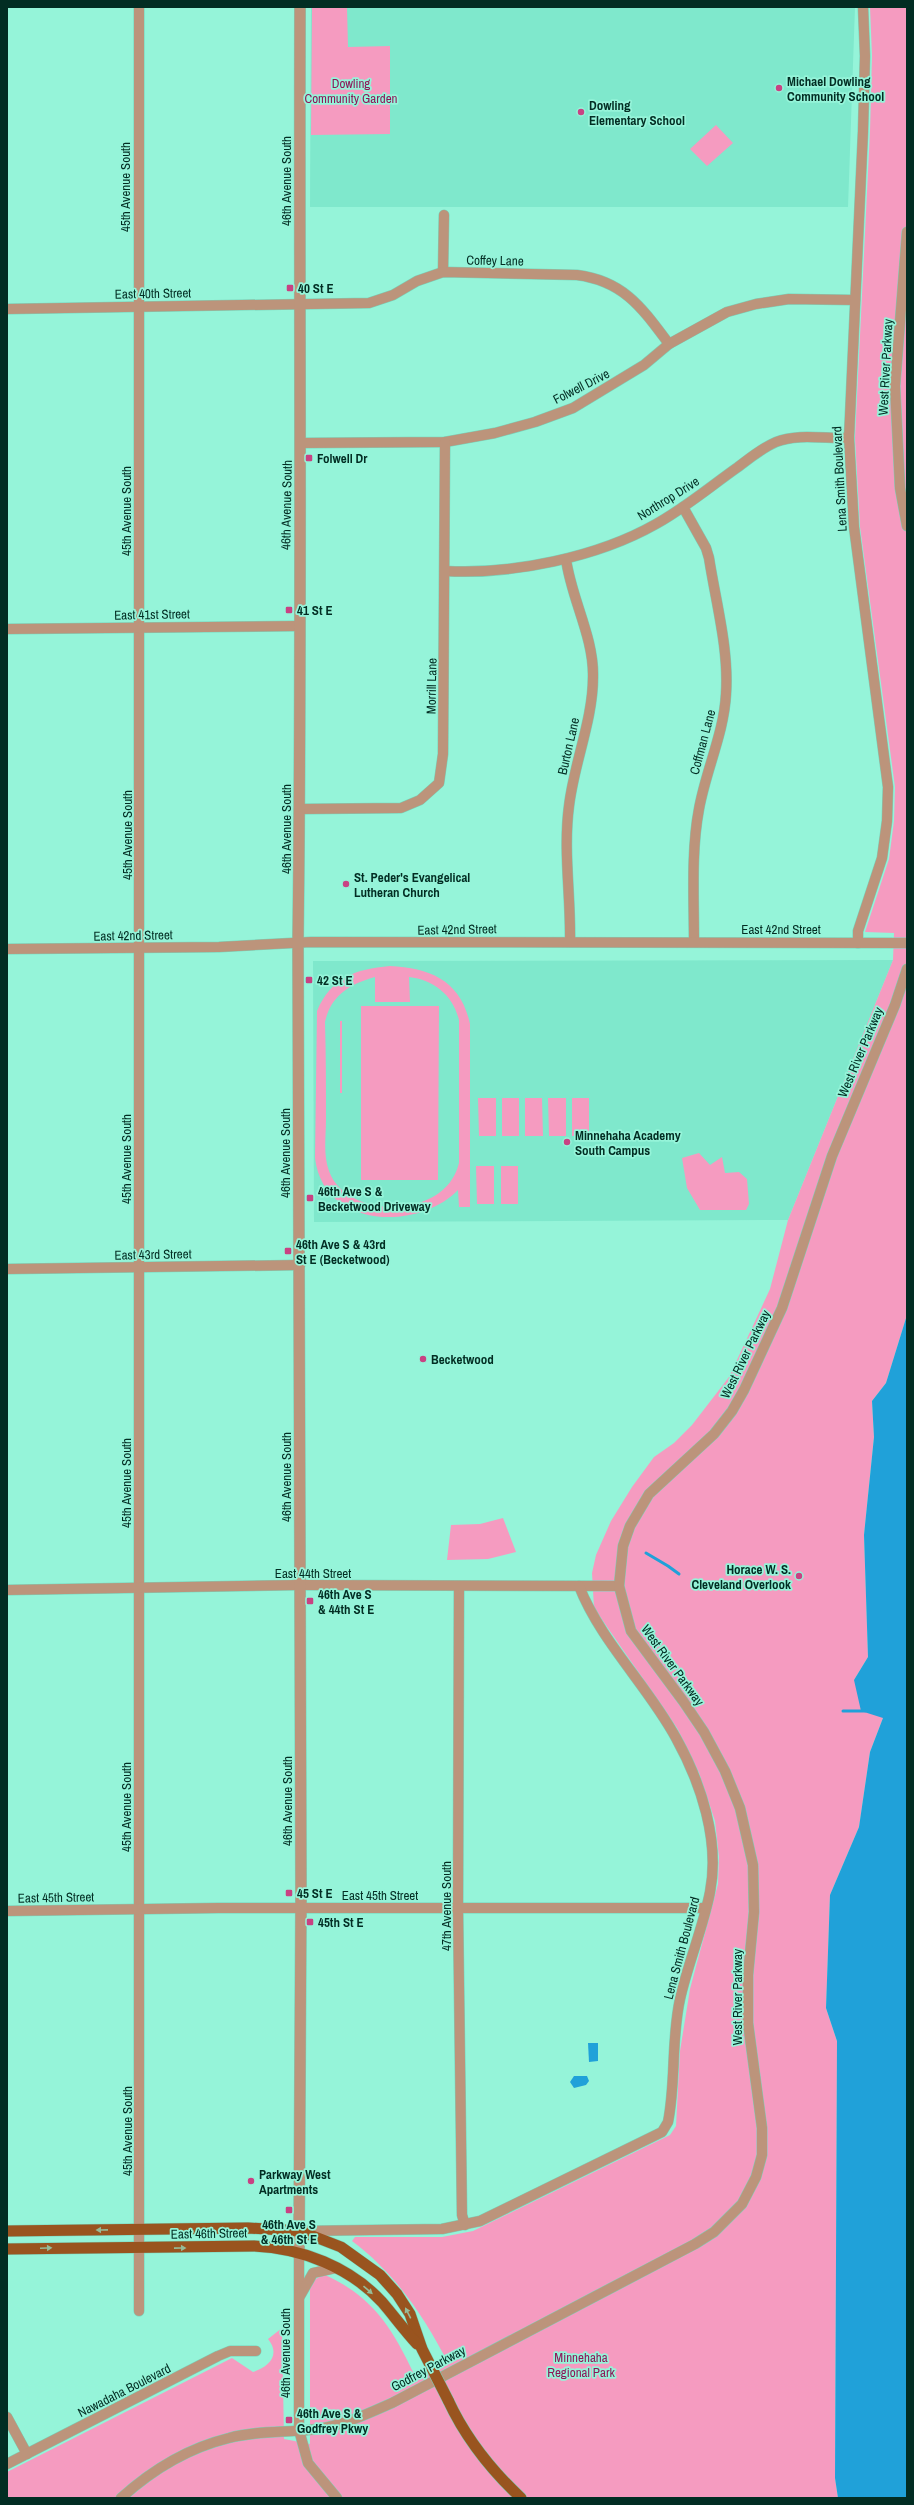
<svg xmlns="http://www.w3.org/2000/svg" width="914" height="2505" font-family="'Archivo Narrow',sans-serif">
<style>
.built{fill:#7fe8cc}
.green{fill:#f59bc0;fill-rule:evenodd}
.water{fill:#20a1d9}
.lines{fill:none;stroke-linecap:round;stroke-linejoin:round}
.stream{stroke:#20a1d9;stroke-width:3}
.minor-casing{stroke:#7bd0b8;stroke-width:11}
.tertiary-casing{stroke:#7bd0b8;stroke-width:12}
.primary-casing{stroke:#7bd0b8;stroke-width:12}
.minor{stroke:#bc947b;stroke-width:10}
.tertiary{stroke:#bc947b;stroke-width:11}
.primary{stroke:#99541f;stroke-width:11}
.primary-bridge-casing{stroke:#7bd0b8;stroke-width:12;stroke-linecap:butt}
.primary-bridge{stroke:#99541f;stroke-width:11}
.oneway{fill:#96bc98}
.poi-dot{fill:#c84283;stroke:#95f4d9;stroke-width:1.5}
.labels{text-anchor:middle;stroke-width:3.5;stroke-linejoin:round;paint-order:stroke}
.poi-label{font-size:13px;font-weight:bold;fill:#022d23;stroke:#95f4d9;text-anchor:start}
.park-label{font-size:13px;fill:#8d1557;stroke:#95f4d9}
.street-label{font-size:13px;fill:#022d23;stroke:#95f4d9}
</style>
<rect width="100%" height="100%" fill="#95f4d9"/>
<g class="built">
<path d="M311 7H855L848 207H310Z"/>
<path d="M893 960 788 1220 314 1222 313 961Z"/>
</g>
<g class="green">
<path d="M312 7H347L348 47 390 46V134L311 135Z"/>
<path d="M870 7H907V1315L886 1383 872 1401 874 1437 864 1535 868 1657 854 1680 883 1718 870 1752 859 1827 830 1895 826 2008 837 2041 835 2478 838 2498H7V2472L232 2358 253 2372C269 2367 281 2355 268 2339L282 2328 284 2439 310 2444V2288C313 2280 317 2277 325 2275 376 2298 394 2332 417 2380L448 2363C424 2316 395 2273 352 2241L355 2237H442L473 2231 670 2135 676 2126 680 2051 690 1989 718 1884 719 1857 715 1821 699 1773 677 1728 594 1608 592 1573 596 1555 611 1521 632 1487 654 1457 674 1443 692 1425 729 1377 770 1289 788 1220 893 960 894 933 865 932 889 859 894 821 895 787 860 527 855 438 870 131 872 56Z"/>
<path d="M716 125 733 143 707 166 690 149Z"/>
<path d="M390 966C431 968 461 981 470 1024V1207H459L458 1190C417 1232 323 1228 315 1158L317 1011C331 978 355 969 390 966ZM375 977V1002H410L409 977C434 980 453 995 459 1020V1163C453 1187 435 1199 412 1205 382 1212 340 1202 329 1171 323 1155 326 1136 326 1120 326 1087 326 1055 325 1022 331 995 350 984 375 977Z"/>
<path d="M361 1006H439L438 1180H361Z"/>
<rect x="340" y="1021" width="2" height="72"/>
<path d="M478 1098H496V1136H479Z"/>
<rect x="502" y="1098" width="17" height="38"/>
<path d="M525 1098H542L543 1136H525Z"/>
<path d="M548 1098H566V1136H549Z"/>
<rect x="572" y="1098" width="17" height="38"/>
<path d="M699 1153 710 1165 722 1157 725 1173 739 1172 747 1179 749 1204 746 1210H700L687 1188 682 1158Z"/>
<path d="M476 1166H494V1204H477Z"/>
<rect x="501" y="1166" width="17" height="38"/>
<path d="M503 1518 516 1552 488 1559 447 1560 451 1525 480 1524Z"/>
</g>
<g class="water">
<path d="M907 1315V2498H838L835 2478 837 2041 826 2008 830 1895 859 1827 870 1752 883 1718 861 1711 854 1680 868 1657 864 1535 874 1437 872 1401 886 1383Z"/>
<path d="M588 2043H598V2061L589 2062Z"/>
<path d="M574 2076H587L589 2081 586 2085 574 2088 570 2082Z"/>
</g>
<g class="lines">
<g class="stream">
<path d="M646 1553 668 1566 679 1574"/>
<path d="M843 1711H865"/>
</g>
<g class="minor-casing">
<g id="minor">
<path d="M139 7V2311"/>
<path d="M907 232 895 386 900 488 907 526"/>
<path d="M443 272 444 215"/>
<path d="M7 309 369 303 393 295 417 281 443 272 577 275C624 281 642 308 669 344"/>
<path d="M301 443 445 442 495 433 535 422 573 408 644 365 669 344 727 312 756 304 789 299 855 300"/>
<path d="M683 507 706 548 709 558C716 603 729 649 726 694 724 733 706 770 699 809 691 851 694 899 694 942"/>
<path d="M566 559C571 598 594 637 593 677 593 720 574 763 569 806 563 851 571 897 570 942"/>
<path d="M445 571C512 575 598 557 656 524 685 508 711 486 738 467 750 458 762 448 776 442 798 433 826 439 849 438"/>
<path d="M7 629 298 626"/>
<path d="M301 809 401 808 420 800 439 783 443 754 445 442"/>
<path d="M858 943V931L882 858 887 821 888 787 854 527 849 438 863 131 865 56 863 7"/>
<path d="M7 949 219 947 311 942 907 943"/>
<path d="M7 1269 300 1265"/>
<path d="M459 1586 458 1908 462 2215 465 2225"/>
<path d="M7 1590 299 1585 619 1586"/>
<path d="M7 1911 218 1908H705"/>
<path d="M300 2231 442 2229 480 2221 662 2132 668 2122C676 2082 671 2040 680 1999 688 1963 703 1928 710 1892 720 1841 701 1783 676 1738 648 1686 601 1642 579 1586"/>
<path d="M299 2253V2430L308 2463 337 2498"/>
<path d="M300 2296 313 2273 336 2268"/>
<path d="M7 2417 27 2454"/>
<path d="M7 2464 218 2356 230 2351H256"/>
<path d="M121 2498C152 2470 188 2448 229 2438 258 2430 288 2433 317 2429 344 2425 367 2414 392 2403L695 2244 714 2232 742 2204 756 2177 762 2155V2128L748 2023V1975L754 1912 753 1865 740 1808 725 1771 704 1732 683 1701 631 1631 619 1586 623 1546 630 1526 649 1494 714 1434 732 1411 744 1390 782 1308 832 1156 895 1005 907 969"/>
</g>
</g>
<g class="tertiary-casing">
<path id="tertiary" d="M299 2253 301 1897 298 942C302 631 299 319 300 7"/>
</g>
<g class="primary-casing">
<g id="primary">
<path d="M7 2231 248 2228 300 2231 341 2247 380 2275 397 2294 410 2314 422 2349"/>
<path d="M7 2249 254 2246C301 2248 350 2267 382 2302 394 2316 405 2331 417 2344"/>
<path d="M448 2400C466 2439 490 2469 521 2498"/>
</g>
</g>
<use href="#minor" class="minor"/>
<use href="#tertiary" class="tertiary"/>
<use href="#primary" class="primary"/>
<g class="primary-bridge-casing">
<path id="primary-bridge" d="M422 2349 448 2400"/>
</g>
<use href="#primary-bridge" class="primary-bridge"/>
</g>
<defs><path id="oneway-solid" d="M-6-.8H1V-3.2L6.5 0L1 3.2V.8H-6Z"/></defs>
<g class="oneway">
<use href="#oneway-solid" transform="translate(102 2230) rotate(179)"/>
<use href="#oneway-solid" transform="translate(46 2248) rotate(-2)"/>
<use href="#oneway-solid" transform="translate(180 2248) rotate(-1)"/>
<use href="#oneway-solid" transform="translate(368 2290) rotate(41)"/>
<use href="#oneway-solid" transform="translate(408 2313) rotate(-117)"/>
</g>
<g class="poi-dot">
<circle cx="779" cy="88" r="4"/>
<circle cx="581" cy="112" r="4"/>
<rect x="286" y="284" width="8" height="8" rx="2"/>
<rect x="305" y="454" width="8" height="8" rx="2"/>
<rect x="285" y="606" width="8" height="8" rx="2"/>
<circle cx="346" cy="884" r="4"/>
<rect x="305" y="976" width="8" height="8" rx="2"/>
<circle cx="567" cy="1142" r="4"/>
<rect x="306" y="1194" width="8" height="8" rx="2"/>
<rect x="284" y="1247" width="8" height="8" rx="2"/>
<circle cx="423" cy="1359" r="4"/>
<circle cx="799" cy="1576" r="4"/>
<rect x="306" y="1597" width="8" height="8" rx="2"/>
<rect x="285" y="1889" width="8" height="8" rx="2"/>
<rect x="306" y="1918" width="8" height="8" rx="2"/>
<circle cx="251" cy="2181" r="4"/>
<rect x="285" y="2206" width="8" height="8" rx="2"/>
<rect x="285" y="2416" width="8" height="8" rx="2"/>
</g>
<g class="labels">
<g class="poi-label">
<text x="787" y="86">Michael Dowling<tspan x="787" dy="15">Community School</tspan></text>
<text x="589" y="110">Dowling<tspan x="589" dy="15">Elementary School</tspan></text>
<text x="298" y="293">40 St E</text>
<text x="317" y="463">Folwell Dr</text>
<text x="297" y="615">41 St E</text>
<text x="354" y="882">St. Peder's Evangelical<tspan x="354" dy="15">Lutheran Church</tspan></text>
<text x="317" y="985">42 St E</text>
<text x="575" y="1140">Minnehaha Academy<tspan x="575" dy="15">South Campus</tspan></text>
<text x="318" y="1196">46th Ave S &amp;<tspan x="318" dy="15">Becketwood Driveway</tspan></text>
<text x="296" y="1249">46th Ave S &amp; 43rd<tspan x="296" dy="15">St E (Becketwood)</tspan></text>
<text x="431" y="1364">Becketwood</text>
<text x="791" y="1574" text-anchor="end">Horace W. S.<tspan x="791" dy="15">Cleveland Overlook</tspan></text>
<text x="318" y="1599">46th Ave S<tspan x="318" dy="15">&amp; 44th St E</tspan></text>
<text x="297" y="1898">45 St E</text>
<text x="318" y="1927">45th St E</text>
<text x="259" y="2179">Parkway West<tspan x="259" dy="15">Apartments</tspan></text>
<text x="289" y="2229" text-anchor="middle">46th Ave S<tspan x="289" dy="15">&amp; 46th St E</tspan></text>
<text x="297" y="2418">46th Ave S &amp;<tspan x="297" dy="15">Godfrey Pkwy</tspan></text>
</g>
<g class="park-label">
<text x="351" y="88">Dowling<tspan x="351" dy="15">Community Garden</tspan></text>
<text x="581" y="2362">Minnehaha<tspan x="581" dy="15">Regional Park</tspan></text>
</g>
<g class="street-label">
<text transform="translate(286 181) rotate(-90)" y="5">46th Avenue South</text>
<text transform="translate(125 187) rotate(-90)" y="5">45th Avenue South</text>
<text transform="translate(495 260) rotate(1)" y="5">Coffey Lane</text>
<text transform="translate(153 293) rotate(-1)" y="5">East 40th Street</text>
<text transform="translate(885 367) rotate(-87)" y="5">West River Parkway</text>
<text transform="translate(581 386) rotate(-27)" y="5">Folwell Drive</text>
<text transform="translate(839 479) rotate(-93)" y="5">Lena Smith Boulevard</text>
<text transform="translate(668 498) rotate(-32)" y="5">Northrop Drive</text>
<text transform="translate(286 505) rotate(-89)" y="5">46th Avenue South</text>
<text transform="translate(126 511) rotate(-90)" y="5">45th Avenue South</text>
<text transform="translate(152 614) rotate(-1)" y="5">East 41st Street</text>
<text transform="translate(431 686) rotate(-89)" y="5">Morrill Lane</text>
<text transform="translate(702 742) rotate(-75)" y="5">Coffman Lane</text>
<text transform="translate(568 746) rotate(-77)" y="5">Burton Lane</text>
<text transform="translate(286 829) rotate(-90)" y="5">46th Avenue South</text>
<text transform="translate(127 835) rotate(-90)" y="5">45th Avenue South</text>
<text transform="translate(457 929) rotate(-1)" y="5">East 42nd Street</text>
<text x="781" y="934">East 42nd Street</text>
<text transform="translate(133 935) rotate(-1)" y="5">East 42nd Street</text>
<text transform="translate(860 1052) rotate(-67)" y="5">West River Parkway</text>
<text transform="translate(285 1153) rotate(-90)" y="5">46th Avenue South</text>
<text transform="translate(126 1159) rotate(-90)" y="5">45th Avenue South</text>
<text transform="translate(153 1254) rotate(-1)" y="5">East 43rd Street</text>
<text transform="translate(745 1354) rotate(-64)" y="5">West River Parkway</text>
<text transform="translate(286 1477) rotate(-90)" y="5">46th Avenue South</text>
<text transform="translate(126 1483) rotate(-90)" y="5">45th Avenue South</text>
<text x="313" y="1578">East 44th Street</text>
<text transform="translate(673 1665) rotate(54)" y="5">West River Parkway</text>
<text transform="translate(287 1801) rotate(-90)" y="5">46th Avenue South</text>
<text transform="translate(126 1807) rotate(-90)" y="5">45th Avenue South</text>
<text x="380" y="1900">East 45th Street</text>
<text transform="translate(56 1897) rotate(-1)" y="5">East 45th Street</text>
<text transform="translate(446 1906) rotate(-90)" y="5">47th Avenue South</text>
<text transform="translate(681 1948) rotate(-75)" y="5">Lena Smith Boulevard</text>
<text transform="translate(737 1997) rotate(-90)" y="5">West River Parkway</text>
<text transform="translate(127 2131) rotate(-90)" y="5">45th Avenue South</text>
<text transform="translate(209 2233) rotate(-1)" y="5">East 46th Street</text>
<text transform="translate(285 2353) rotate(-90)" y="5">46th Avenue South</text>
<text transform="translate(428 2368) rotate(-28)" y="5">Godfrey Parkway</text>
<text transform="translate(124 2390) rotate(-27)" y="5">Nawadaha Boulevard</text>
</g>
</g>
<rect width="914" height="2505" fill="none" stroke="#022d23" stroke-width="16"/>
</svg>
